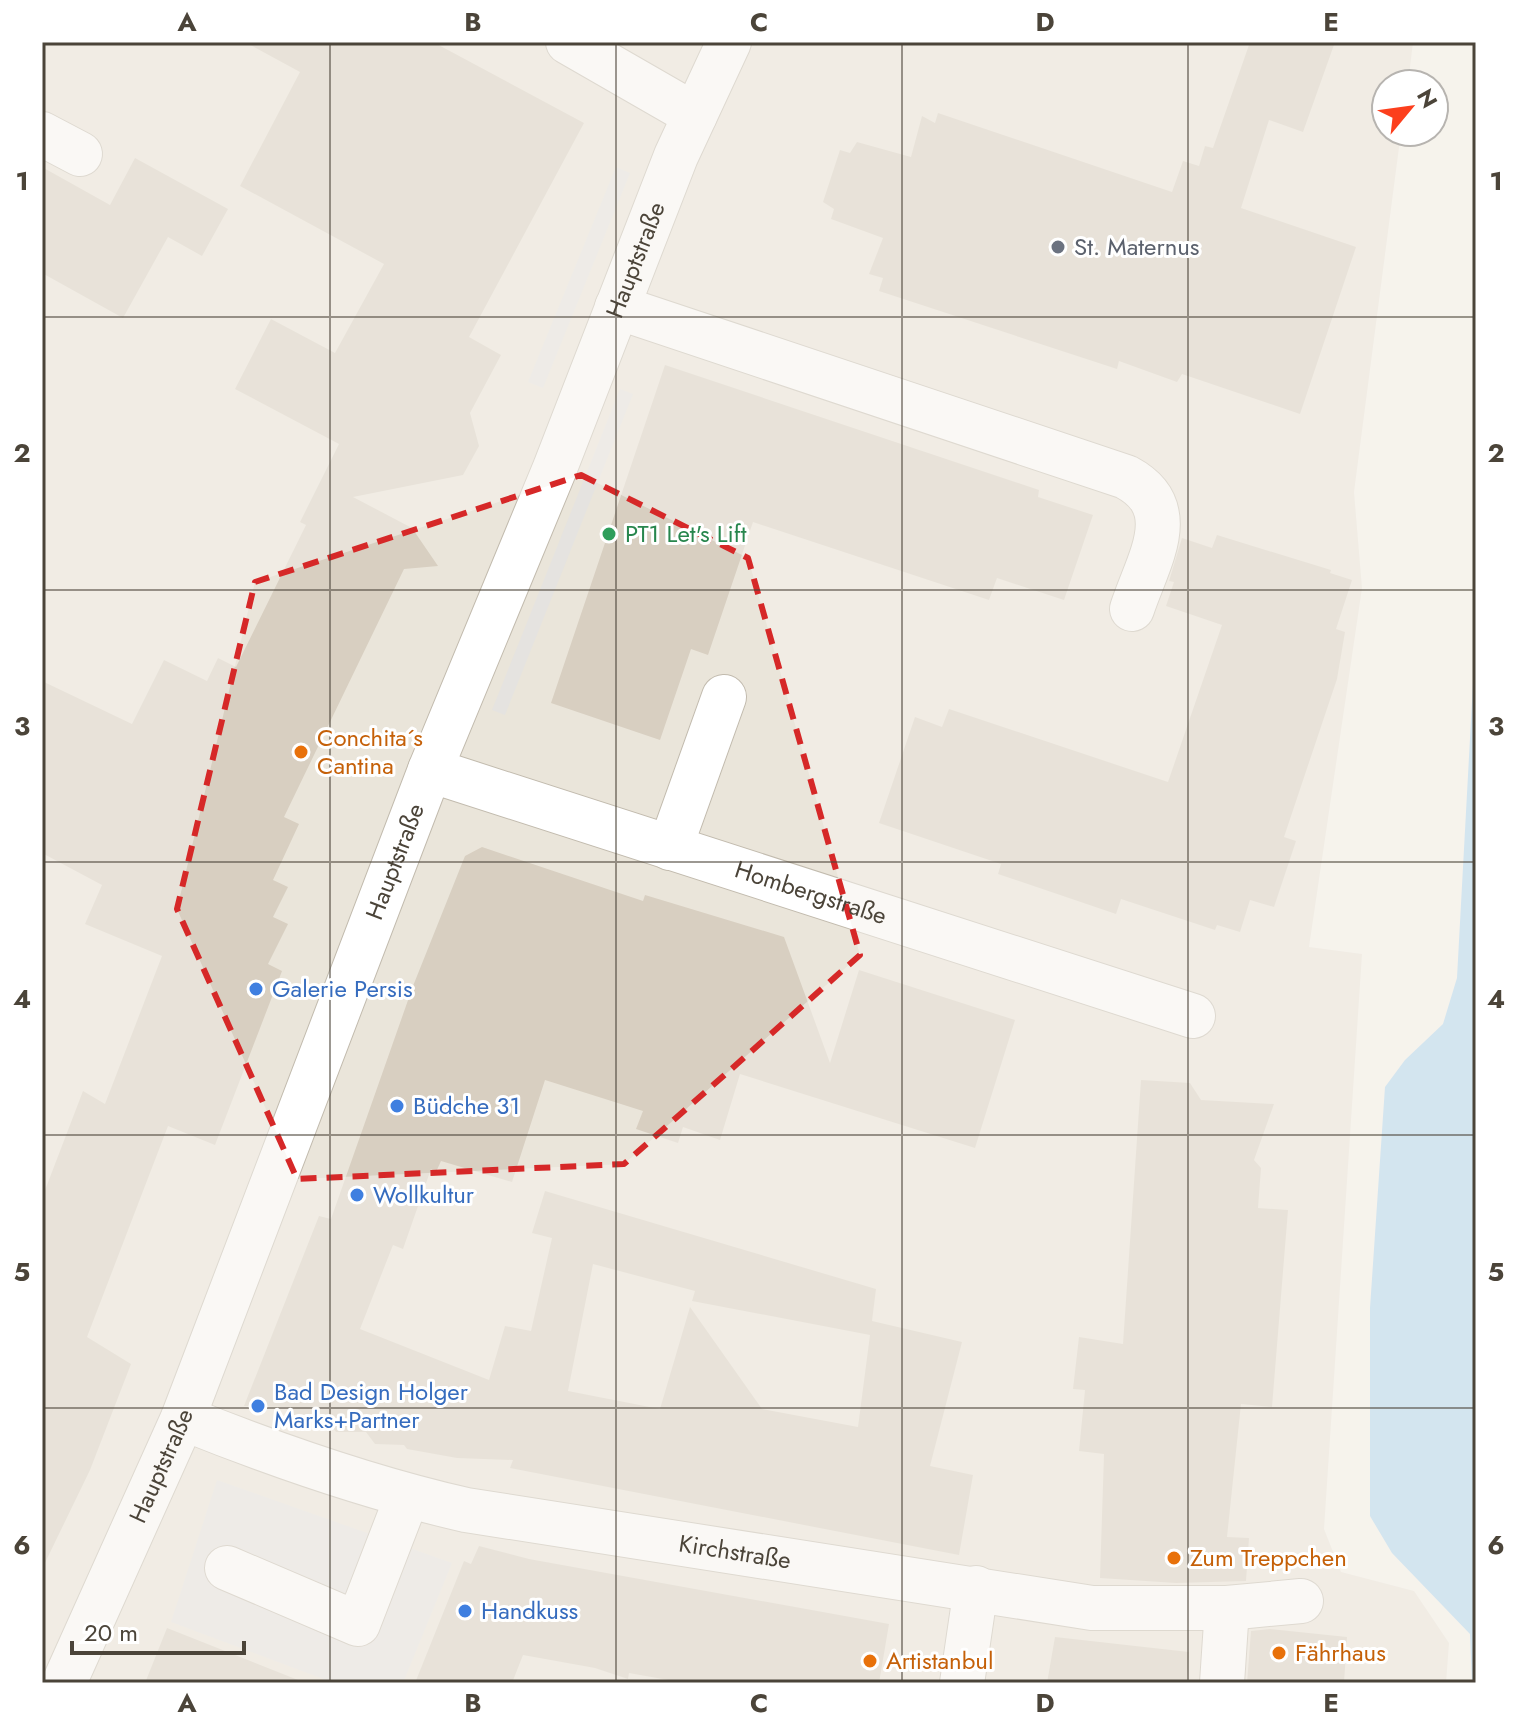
<svg xmlns="http://www.w3.org/2000/svg" width="1518" height="1725" font-family="Jost,sans-serif">
<style>
.residential{fill:#eae5da}
.parking{fill:#e5e3e0}
.water{fill:#a9d4f2}
.building{fill:#d8cfc1;fill-rule:evenodd}
.lines{fill:none;stroke-linecap:round;stroke-linejoin:round}
.minor-casing{stroke:#c2bbae;stroke-width:46}
.minor{stroke:#fff;stroke-width:44}
.marked{fill:none;stroke:#d62828;stroke-width:6;stroke-dasharray:16 10;stroke-linejoin:round}
.grid{fill:none;stroke:#4b4439;stroke-width:2;stroke-opacity:0.55}
.worship-dot{fill:#6b7280;stroke:#fff;stroke-width:3}
.leisure-dot{fill:#2e9e5b;stroke:#fff;stroke-width:3}
.food-dot{fill:#e8710a;stroke:#fff;stroke-width:3}
.shop-dot{fill:#3f7fe0;stroke:#fff;stroke-width:3}
.labels{text-anchor:middle;stroke-width:6;stroke-linejoin:round;paint-order:stroke}
.worship-label{font-size:24px;fill:#5b616d;stroke:#fff;text-anchor:start}
.street-label{font-size:24px;fill:#4b4439;stroke:#fff}
.leisure-label{font-size:24px;fill:#27864d;stroke:#fff;text-anchor:start}
.food-label{font-size:24px;fill:#c56008;stroke:#fff;text-anchor:start}
.shop-label{font-size:24px;fill:#366cbe;stroke:#fff;text-anchor:start}
.neatline{fill:none;stroke:#4b4439;stroke-width:3}
.grid-label{font-size:26px;text-anchor:middle;font-weight:bold;fill:#4b4439}
</style>
<rect width="100%" height="100%" fill="#f6f3ec"/>
<path class="residential" d="M42 42H1413L1408 84H1386V132H1401L1354 492 1362 588 1309 947 1362 954 1324 1529 1341 1572 1414 1591 1449 1643 1446 1683H42Z"/>
<g class="parking">
<path d="M616 167 630 173 543 388 528 382Z"/>
<path d="M620 389 633 394 505 715 492 710Z"/>
<path d="M217 1480 452 1563 403 1683H334L171 1622Z"/>
</g>
<path class="water" d="M1476 628V1683H1472L1470 1634 1392 1553 1370 1516V1308L1385 1087 1405 1060 1443 1024 1457 978Z"/>
<g class="building">
<path d="M245 42H433L584 123 469 337 501 355 470 413 479 446 463 475 353 497 412 528 438 566 404 569 284 817 299 824 273 880 288 887 273 917 288 924 268 964 282 971 215 1145 168 1126 87 1337 131 1364 90 1470 42 1569V1198L83 1091 105 1104 162 956 85 924 102 885 42 853V681L132 724 164 660 207 681 218 658 236 667 306 525 300 522 339 444 235 389 271 319 335 353 384 264 240 186 300 72Z"/>
<path d="M1250 42H1335L1303 132 1269 120 1241 208 1356 247 1300 414 1182 374 1177 382 1119 361 1117 369 879 291 883 278 869 274 883 238 831 219 834 209 823 202 840 150 850 153 857 142 911 157 922 116 935 123 938 113 1172 192 1183 161 1199 166 1205 146 1213 148Z"/>
<path d="M135 158 228 209 202 256 168 237 123 318 42 273V167L110 205Z"/>
<path d="M665 365 1039 490 1038 497 1093 515 1064 600 997 578 989 600 753 522 708 655 691 649 660 740 551 703Z"/>
<path d="M1217 535 1331 570 1330 573 1352 580 1336 629 1345 632 1337 679 1284 837 1296 841 1274 907 1250 900 1240 932 1217 925 1215 930 1121 899 1116 914 998 874 1001 864 879 823 915 717 942 727 949 709 1168 782 1222 625 1166 606 1174 582 1169 581 1182 538 1212 548Z"/>
<path d="M482 847 643 901 645 895 784 937 830 1063 859 970 1015 1020 975 1148 740 1074 720 1140 683 1127 678 1143 636 1129 643 1111 545 1080 512 1182 441 1161 436 1172 431 1169 403 1249 393 1245 360 1329 489 1380 505 1326 531 1331 552 1238 532 1233 545 1191 876 1289 872 1321 962 1342 930 1466 973 1475 959 1555 510 1468 513 1460 457 1458 407 1449 404 1445 375 1444 366 1432H336L327 1419H297L287 1407 244 1406 319 1216 331 1219 413 986 465 856ZM593 1264 695 1291 692 1301 870 1335 858 1427 762 1409 690 1307 660 1409 568 1391Z"/>
<path d="M1141 1080 1190 1083 1201 1100 1274 1104 1254 1160 1261 1168 1258 1208 1288 1210 1272 1407 1241 1404 1227 1537 1249 1538 1246 1581 1176 1583 1100 1578 1104 1454 1079 1451 1085 1390 1073 1389 1079 1337 1123 1344Z"/>
<path d="M479 1546 529 1559 889 1624 879 1683H685L629 1673 628 1679 595 1668 523 1655 512 1683H415L464 1561 471 1564Z"/>
<path d="M167 1628 298 1680V1683H145Z"/>
<path d="M1270 1629 1347 1637 1344 1683H1247L1251 1631Z"/>
<path d="M1055 1637 1189 1652 1187 1683H1047Z"/>
</g>
<g class="lines">
<g class="minor-casing">
<g id="minor">
<path d="M568 42 695 115"/>
<path d="M42 134 80 154"/>
<path d="M617 307 1126 477C1184 508 1148 560 1132 609"/>
<path id="s1" d="M430 770 1193 1016"/>
<path d="M670 848 724 697"/>
<path id="s2" d="M183 1418C275 1455 369 1488 466 1510L1092 1608H1227L1301 1601"/>
<path d="M227 1568 358 1624 407 1497"/>
<path id="s3" d="M64 1683 183 1418 430 770 555 468 676 156 729 42"/>
<path d="M962 1683 976 1588"/>
<path d="M1222 1683 1227 1608"/>
</g>
</g>
<use href="#minor" class="minor"/>
</g>
<path d="M0 0H1518V1725H0ZM581 475 748 558 860 955 624 1164 297 1179 177 909 255 582Z" fill="#f6f3ec" fill-opacity=".55" fill-rule="evenodd"/>
<path class="marked" d="M581 475 748 558 860 955 624 1164 297 1179 177 909 255 582Z"/>
<path class="grid" d="M330 42V1683M616 42V1683M902 42V1683M1188 42V1683M42 317H1476M42 590H1476M42 862H1476M42 1135H1476M42 1408H1476"/>
<circle class="worship-dot" cx="1058" cy="247" r="8"/>
<circle class="leisure-dot" cx="609" cy="534" r="8"/>
<g class="food-dot">
<circle cx="301" cy="752" r="8"/>
<circle cx="1174" cy="1558" r="8"/>
<circle cx="1279" cy="1653" r="8"/>
<circle cx="870" cy="1661" r="8"/>
</g>
<g class="shop-dot">
<circle cx="256" cy="989" r="8"/>
<circle cx="397" cy="1106" r="8"/>
<circle cx="357" cy="1195" r="8"/>
<circle cx="258" cy="1406" r="8"/>
<circle cx="465" cy="1611" r="8"/>
</g>
<g class="labels">
<g class="worship-label">
<text x="1074" y="255">St. Maternus</text>
</g>
<g class="street-label">
<text dy="8" stroke="none"><textPath href="#s3" startOffset="1534">Hauptstraße</textPath></text>
<text dy="8" stroke="none"><textPath href="#s3" startOffset="886">Hauptstraße</textPath></text>
<text dy="8" stroke="none"><textPath href="#s1" startOffset="400">Hombergstraße</textPath></text>
<text dy="8" stroke="none"><textPath href="#s3" startOffset="238">Hauptstraße</textPath></text>
<text dy="8" stroke="none"><textPath href="#s2" startOffset="570">Kirchstraße</textPath></text>
</g>
<g class="leisure-label">
<text x="625" y="542">PT1 Let's Lift</text>
</g>
<g class="food-label">
<text x="317" y="746">Conchita´s<tspan x="317" dy="28">Cantina</tspan></text>
<text x="1190" y="1566">Zum Treppchen</text>
<text x="1295" y="1661">Fährhaus</text>
<text x="886" y="1669">Artistanbul</text>
</g>
<g class="shop-label">
<text x="272" y="997">Galerie Persis</text>
<text x="413" y="1114">Büdche 31</text>
<text x="373" y="1203">Wollkultur</text>
<text x="274" y="1400">Bad Design Holger<tspan x="274" dy="28">Marks+Partner</tspan></text>
<text x="481" y="1619">Handkuss</text>
</g>
</g>
<rect width="1518" height="1725" fill="none" stroke="#ffffff" stroke-width="88"/>
<g transform="translate(1410 108) rotate(61)"><circle r="38" fill="#ffffff" stroke="#b7b4b0" stroke-width="2"/>
<path d="M0-6L14 30L0 20L-14 30Z" fill="#fc3f1d"/>
<text y="-12" font-size="22" font-weight="bold" text-anchor="middle" fill="#4b4439">N</text>
</g>
<path d="M72 1641v12h172v-12" fill="none" stroke="#4b4439" stroke-width="4"/>
<text x="84" y="1641" font-size="24" fill="#4b4439" stroke="#ffffff" stroke-width="6" paint-order="stroke">20 m</text>
<rect x="44" y="44" width="1430" height="1637" class="neatline"/>
<g class="grid-label">
<text x="187" y="31">A</text>
<text x="473" y="31">B</text>
<text x="759" y="31">C</text>
<text x="1045" y="31">D</text>
<text x="1331" y="31">E</text>
<text x="22" y="190">1</text>
<text x="1496" y="190">1</text>
<text x="22" y="462">2</text>
<text x="1496" y="462">2</text>
<text x="22" y="735">3</text>
<text x="1496" y="735">3</text>
<text x="22" y="1008">4</text>
<text x="1496" y="1008">4</text>
<text x="22" y="1281">5</text>
<text x="1496" y="1281">5</text>
<text x="22" y="1554">6</text>
<text x="1496" y="1554">6</text>
<text x="187" y="1712">A</text>
<text x="473" y="1712">B</text>
<text x="759" y="1712">C</text>
<text x="1045" y="1712">D</text>
<text x="1331" y="1712">E</text>
</g>
</svg>
